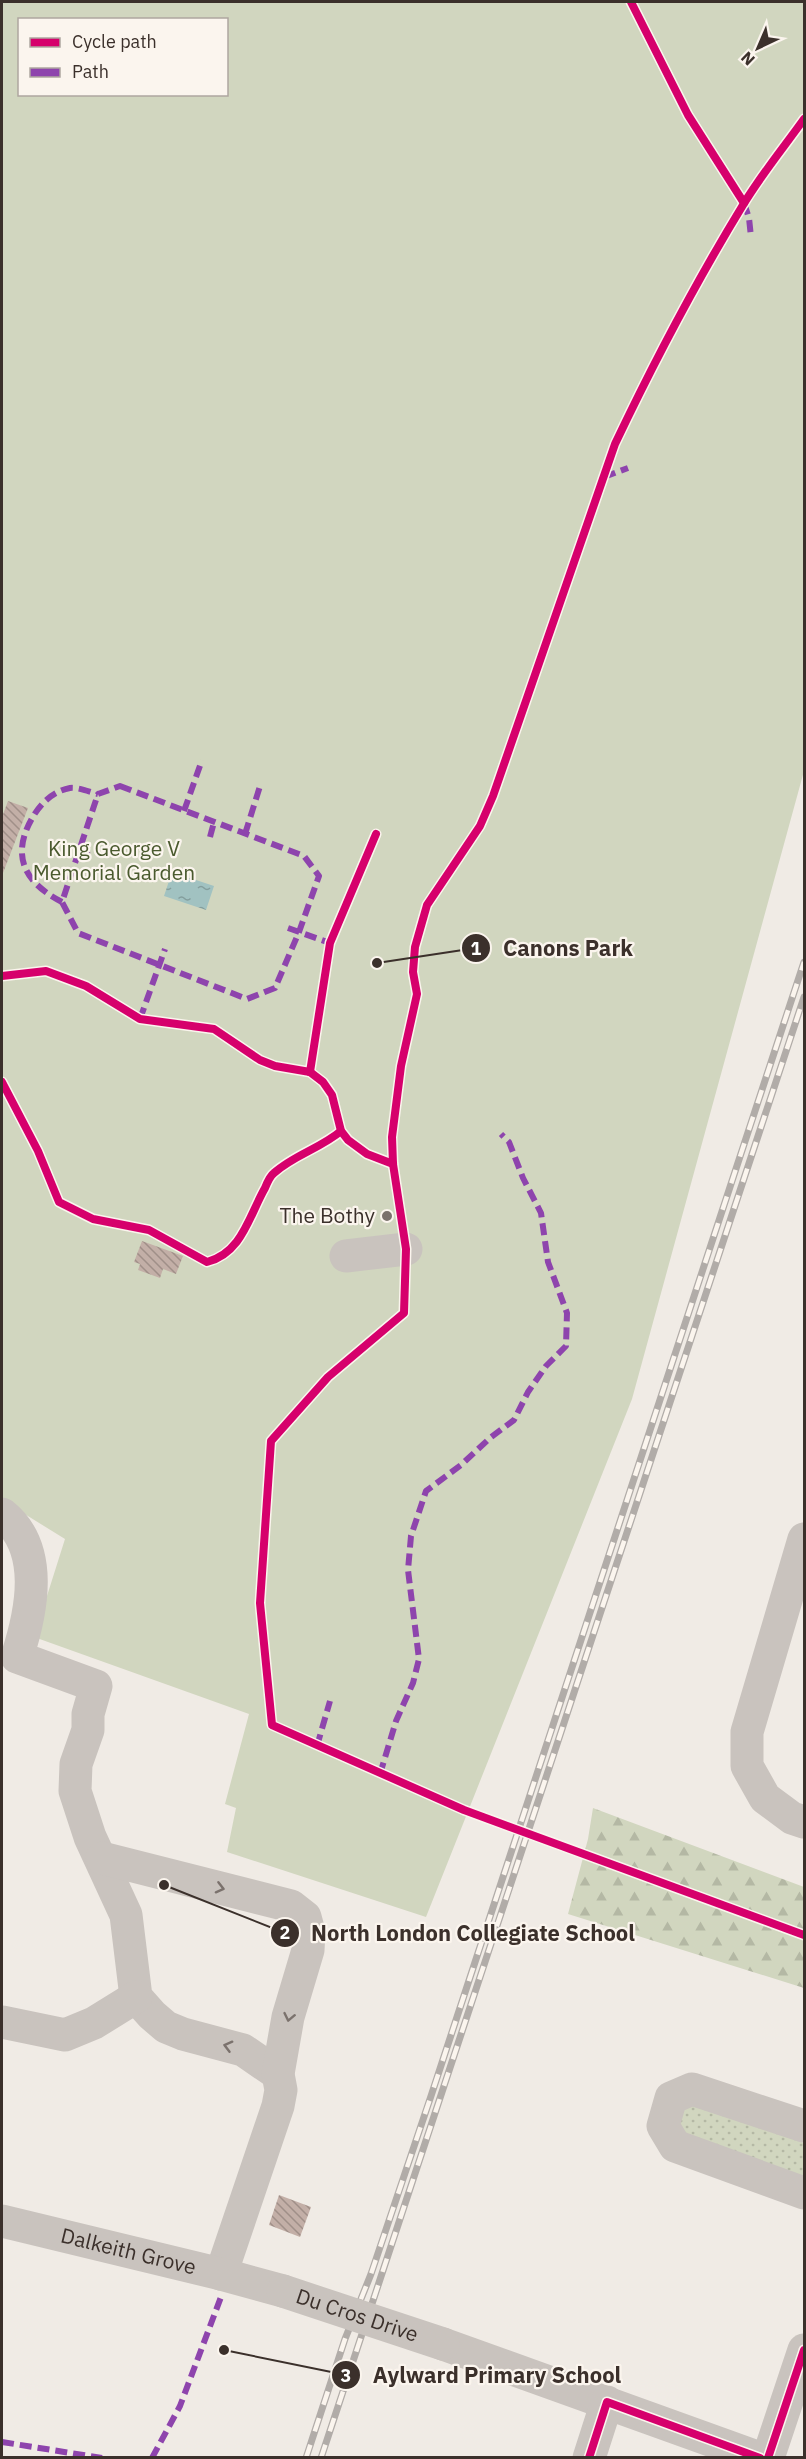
<svg xmlns="http://www.w3.org/2000/svg" width="806" height="2459" font-family="'IBM Plex Sans',sans-serif">
<style>
.grass{fill:url(#grass-dots)}
.forest{fill:url(#forest-firs)}
.green{fill:#d1d6bf;fill-rule:evenodd}
.water{fill:url(#water-ripples)}
.building{fill:url(#building-back-hatch)}
.lines{fill:none;stroke-linecap:round;stroke-linejoin:round}
.minor{stroke:#c9c3be;stroke-width:33}
.rail-casing{stroke:#b1aca8;stroke-width:7}
.rail{stroke:#fbf5ee;stroke-width:4.5;stroke-dasharray:14;stroke-linecap:butt}
.minor-bridge{stroke:#c9c3be;stroke-width:33}
.quiet{stroke:#8e44ad;stroke-width:6;stroke-dasharray:12 6;stroke-linecap:butt}
.cycleway-casing{stroke:#fbf5ee;stroke-width:11}
.cycleway{stroke:#d6006c;stroke-width:8}
.oneway{stroke:#7b726d}
.poi-dot{fill:#7a716c;stroke:#fbf5ee;stroke-width:2}
.labels{text-anchor:middle;stroke-width:4.5;stroke-linejoin:round;paint-order:stroke}
.park-label{font-size:21px;fill:#4a5a2e;stroke:#fbf5ee}
.poi-label{font-size:21px;fill:#3b302b;stroke:#fbf5ee;text-anchor:end}
.street-label{font-size:21px;fill:#3b302b;stroke:#fbf5ee}
.leader{fill:none;stroke:#3b302b;stroke-width:2}
.callout-dot{fill:#3b302b;stroke:#fbf5ee;stroke-width:2}
.mark-label{font-size:18px;text-anchor:middle;font-weight:bold;fill:#fff}
.callout-label{font-size:22px;text-anchor:middle;font-weight:bold;fill:#3b302b;stroke:#fbf5ee;stroke-width:4.5;stroke-linejoin:round;paint-order:stroke}
</style>
<defs>
<pattern id="grass-dots" width="8" height="8" patternUnits="userSpaceOnUse" patternTransform="scale(1.5)"><rect width="8" height="8" fill="#d1d6bf"/><path d="M2 2h.1M6 6h.1" fill="none" stroke="#b4b8a4" stroke-width="1.8" stroke-linecap="round"/></pattern>
<pattern id="forest-firs" width="22" height="20" patternUnits="userSpaceOnUse" patternTransform="scale(1.5)"><rect width="22" height="20" fill="#d1d6bf"/><path d="M5 1l3.5 6h-7zM16 11l3.5 6h-7z" fill="#b4b8a4"/></pattern>
<pattern id="water-ripples" width="26" height="14" patternUnits="userSpaceOnUse" patternTransform="scale(1.5)"><rect width="26" height="14" fill="#a1c2c1"/><path d="M2 4q2-2 4 0t4 0M15 11q2-2 4 0t4 0" fill="none" stroke="#849e9d"/></pattern>
<pattern id="building-back-hatch" width="6" height="6" patternUnits="userSpaceOnUse" patternTransform="scale(1.5)"><rect width="6" height="6" fill="#c3afa7"/><path d="M-1 5l2 2M0 0l6 6M5-1l2 2" fill="none" stroke="#a08f88"/></pattern>
</defs>
<rect width="100%" height="100%" fill="#f0ebe5"/>
<path class="grass" d="M685 2099 804 2143V2182L675 2135Z"/>
<path class="forest" d="M593 1808 804 1887V1988L568 1914 588 1839Z"/>
<path class="green" d="M2 2H804V771L632 1399 426 1917 227 1852 236 1808 225 1804 249 1714 34 1637 65 1539 2 1500ZM20 20H226V94H20Z"/>
<path class="water" d="M172 872 214 886 206 910 164 896Z"/>
<g class="building">
<path d="M8 801 28 808 3 873 2 817Z"/>
<path d="M142 1241 183 1256 176 1274 163 1269 160 1278 138 1270 140 1264 134 1262Z"/>
<path d="M279 2195 311 2207 300 2237 269 2225Z"/>
</g>
<g class="lines">
<g class="minor">
<path d="M346 1256 406 1249"/>
<path d="M2 1514C45 1548 32 1611 17 1657L96 1686 88 1714V1730L76 1764 75 1791 90 1837 126 1915 136 1997 152 2015 166 2027 183 2034 243 2050 278 2074"/>
<path d="M804 1539 747 1732V1766L765 1798 792 1818 804 1822"/>
<path d="M102 1858 291 1906 305 1917 309 1932 308 1950 288 2017 278 2074 281 2090 278 2106 221 2274"/>
<path d="M2 2022 65 2035 94 2023 136 1997"/>
<path d="M804 2126 692 2089 671 2098 663 2126 675 2146 804 2193"/>
<path id="s1" d="M2 2221 221 2274 283 2291"/>
<path d="M443 2344 760 2458"/>
<path d="M589 2458 607 2402"/>
<path d="M768 2458 804 2350"/>
</g>
<g class="rail-casing">
<g id="rail">
<path d="M306 2458 345 2339 371 2274 431 2096 804 962"/>
<path d="M321 2458 804 997"/>
</g>
</g>
<use href="#rail" class="rail"/>
<path class="minor-bridge" id="s2" d="M283 2291 443 2344"/>
<g class="quiet">
<path d="M744 203 749 218 751 237"/>
<path d="M604 477 628 468"/>
<path d="M120 786 304 856 319 876 299 932 275 988 247 999 78 933 62 902 98 794Z"/>
<path d="M184 811 202 760"/>
<path d="M245 834 261 783"/>
<path d="M210 837 214 822"/>
<path d="M78 852 92 856"/>
<path d="M62 902C23 882 10 854 34 815 42 802 54 791 70 788 78 787 90 792 98 794"/>
<path d="M288 928 330 943"/>
<path d="M140 1019 165 949"/>
<path d="M317 1746 330 1701"/>
<path d="M380 1774 396 1721 413 1683 419 1659 408 1570 411 1536 426 1491 461 1465 490 1438 514 1420 528 1392 546 1366 566 1346 567 1313 548 1262 541 1213 523 1178 509 1142 501 1134"/>
<path d="M2 2442 102 2458"/>
<path d="M152 2458 180 2406 221 2297"/>
</g>
<g class="cycleway-casing">
<g id="cycleway">
<path d="M631 2 688 115 744 203"/>
<path d="M804 119C784 147 761 175 743 205 696 282 654 362 615 444L493 796 480 826 427 905 415 947 413 972 417 994 401 1066 392 1137 393 1164 406 1249 404 1313 328 1377 271 1441 260 1603 272 1725 464 1810 804 1935"/>
<path d="M2 976 46 971 86 986 140 1019 214 1029 260 1060 275 1066 310 1072 323 1082 332 1095 341 1131 348 1140 367 1154 393 1164"/>
<path d="M310 1072 330 943 376 834"/>
<path d="M2 1082 38 1151 59 1202 93 1219 149 1230 207 1262C242 1253 249 1216 265 1188 267 1183 270 1176 274 1173 294 1155 321 1148 341 1131"/>
<path d="M589 2458 607 2402 760 2458"/>
<path d="M768 2458 804 2350"/>
</g>
</g>
<use href="#cycleway" class="cycleway"/>
</g>
<defs><path id="oneway-chevron" d="M-2-3.5L2.5 0L-2 3.5" fill="none" stroke-width="1.6" stroke-linecap="round" stroke-linejoin="round" transform="scale(1.5)"/></defs>
<g class="oneway">
<use href="#oneway-chevron" transform="translate(220 1888) rotate(14)"/>
<use href="#oneway-chevron" transform="translate(289 2017) rotate(102)"/>
<use href="#oneway-chevron" transform="translate(228 2046) rotate(-165)"/>
</g>
<circle class="poi-dot" cx="387" cy="1216" r="6"/>
<g class="labels">
<g class="park-label">
<text x="114" y="856">King George V<tspan x="114" dy="24">Memorial Garden</tspan></text>
</g>
<g class="poi-label">
<text x="375" y="1223">The Bothy</text>
</g>
<g class="street-label">
<text dy="7" stroke="none"><textPath href="#s1" startOffset="130">Dalkeith Grove</textPath></text>
<text dy="7" stroke="none"><textPath href="#s2" startOffset="78">Du Cros Drive</textPath></text>
</g>
</g>
<path class="leader" d="M377 963L476 948M164 1885L285 1933M224 2350L346 2375"/>
<g class="callout-dot">
<circle cx="377" cy="963" r="6"/>
<circle cx="164" cy="1885" r="6"/>
<circle cx="224" cy="2350" r="6"/>
<circle cx="476" cy="948" r="15"/>
<circle cx="285" cy="1933" r="15"/>
<circle cx="346" cy="2375" r="15"/>
</g>
<g class="mark-label">
<text x="476" y="955">1</text>
<text x="285" y="1939">2</text>
<text x="346" y="2382">3</text>
</g>
<g class="callout-label">
<text x="568" y="956">Canons Park</text>
<text x="473" y="1941">North London Collegiate School</text>
<text x="497" y="2383">Aylward Primary School</text>
</g>
<rect width="806" height="2459" fill="none" stroke="#3b302b" stroke-width="6"/>
<rect x="18" y="18" width="210" height="78" fill="#fbf5ee" stroke="#aea6a0" stroke-width="1.5"/>
<rect x="30" y="38" width="30" height="9" fill="#d6006c" stroke="#aea6a0" stroke-width="1.5"/>
<text x="72" y="48" font-size="18" fill="#3b302b">Cycle path</text>
<rect x="30" y="68" width="30" height="9" fill="#8e44ad" stroke="#aea6a0" stroke-width="1.5"/>
<text x="72" y="78" font-size="18" fill="#3b302b">Path</text>
<g transform="translate(758 48) rotate(224)" stroke="#fbf5ee" stroke-width="4.5" paint-order="stroke">
<path d="M0-4.5L10 22L0 15L-10 22Z" fill="#3b302b"/>
<text y="-9" font-size="16" font-weight="bold" text-anchor="middle" fill="#3b302b">N</text>
</g>
</svg>
